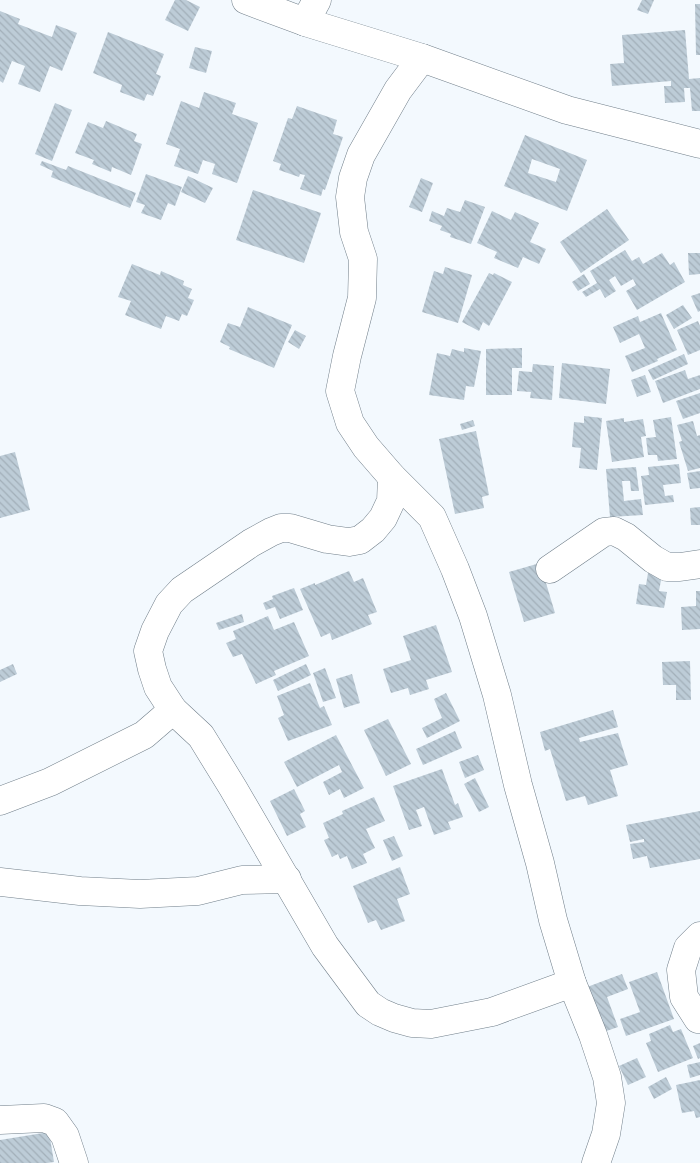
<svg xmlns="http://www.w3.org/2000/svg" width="700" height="1163" font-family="'DM Sans',sans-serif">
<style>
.building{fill:url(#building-back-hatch);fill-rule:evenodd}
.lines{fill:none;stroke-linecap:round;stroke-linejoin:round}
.minor-casing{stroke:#717f8a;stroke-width:29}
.minor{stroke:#fff;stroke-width:28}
</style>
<defs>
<pattern id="building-back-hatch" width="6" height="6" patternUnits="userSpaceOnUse" patternTransform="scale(1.25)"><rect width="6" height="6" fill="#bdccd7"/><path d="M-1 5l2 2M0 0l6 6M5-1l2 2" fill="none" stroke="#a2afb9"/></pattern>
</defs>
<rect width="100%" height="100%" fill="#f3f9fe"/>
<g class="building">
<path d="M175 0H186L200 7 188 31 165 20Z"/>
<path d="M642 0H654L648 14 637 10Z"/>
<path d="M695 4H700V55H696Z"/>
<path d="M0 11 20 19 18 24 52 37 56 25 77 33 62 71 50 66 40 92 18 84 25 66 12 61 3 83 0 81Z"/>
<path d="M685 30 689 79 700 78V111H692L690 88H684L685 102 665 103 664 86H671V81L612 86 610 64 624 63 622 35Z"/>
<path d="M108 32 164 54 156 74 161 76 153 96 147 94 144 101 120 92 122 85 93 73Z"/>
<path d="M195 47 212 51 206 73 189 68Z"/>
<path d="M204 92 236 103 232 114 258 123 237 183 212 174 215 164 203 160 198 174 174 166 180 149 166 144 181 101 199 108Z"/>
<path d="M55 103 72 110 52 161 35 154Z"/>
<path d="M297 106 337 120 333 134 343 137 325 190 323 189 321 196 300 189 305 175 300 174 299 177 279 170 281 164 273 161 288 118 292 119Z"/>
<path d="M106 121 137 134 134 141 142 144 131 175 112 167 111 172 92 164 94 160 75 153 88 122 103 128Z"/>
<path d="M525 135 587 160 567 211 504 186ZM532 159 560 169 556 182 528 173Z"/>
<path d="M42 161 66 170 68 166 136 193 130 208 51 177 53 171 40 165Z"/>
<path d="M146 174 182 187 175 206 168 203 161 220 141 213 145 205 136 202Z"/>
<path d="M188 176 213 188 205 203 181 192Z"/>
<path d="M421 178 433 183 422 212 409 207Z"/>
<path d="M253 190 321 213 304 263 236 240Z"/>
<path d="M465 200 485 207 471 244 450 237 451 234 440 230 442 226 429 221 432 211 444 216 447 208 460 212Z"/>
<path d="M607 209 629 240 581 273 560 242Z"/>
<path d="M492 211 511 220 515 212 539 223 530 242 546 249 539 264 523 257 518 268 494 258 497 252 477 243Z"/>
<path d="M625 250 632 261 639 257 643 264 662 253 670 265 674 262 685 282 637 310 626 291 636 285 633 279 621 286 615 276 609 280 616 291 605 298 600 289 586 297 582 292 597 283 590 271Z"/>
<path d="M688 253H700V274L689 275Z"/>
<path d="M132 264 160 275 161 271 184 281 183 285 192 289 188 298 194 300 187 316 182 314 179 321 166 316 161 329 125 315 131 301 118 297Z"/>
<path d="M445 267 472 275 458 323 422 312 434 271 443 274Z"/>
<path d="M489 273 493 275 494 273 512 282 489 326 483 322 479 331 462 322Z"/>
<path d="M584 274 590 284 578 291 572 282Z"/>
<path d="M700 293V311L698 312 691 296Z"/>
<path d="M683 305 692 318 674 329 666 315Z"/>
<path d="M248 307 292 325 274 368 229 349 230 347 220 342 228 323 240 327Z"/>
<path d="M661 313 677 350 657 359 658 361 632 372 625 356 645 348 639 334 620 343 613 327 638 316 640 322Z"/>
<path d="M698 321 700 326V350L688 355 677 330Z"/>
<path d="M295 330 306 336 299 349 288 342Z"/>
<path d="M464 348 481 351 474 387 466 386 464 400 429 395 437 353 450 356 452 349 464 352Z"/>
<path d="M522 348V368H512V395H486V349Z"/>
<path d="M684 354 688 364 653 380 648 370Z"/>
<path d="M562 363 610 369 606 404 559 398Z"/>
<path d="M533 364 554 366 552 400 530 398 531 392 517 391 519 371 532 372Z"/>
<path d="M685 370 688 379 700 375V389L663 403 655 381Z"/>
<path d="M645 375 651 392 637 397 631 380Z"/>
<path d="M700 393V413L683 419 676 401Z"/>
<path d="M584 416 602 418 597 470 579 468 581 448 572 447 574 422 584 423Z"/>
<path d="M671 417 677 459 658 461 657 455H648L646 438 656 437 653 420Z"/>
<path d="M624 418V422L643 419 646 436 641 437 644 457 612 462 606 421Z"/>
<path d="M473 420 475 426 462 430 460 424Z"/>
<path d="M693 421 697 436 700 435V468L688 471 679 442 682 441 677 425Z"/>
<path d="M476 431 489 495 482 497 484 508 455 514 439 439Z"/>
<path d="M15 452 30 510 0 518V456Z"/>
<path d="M679 464 681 483 663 485 665 496 673 495 674 502 645 505 641 476 649 475 648 467Z"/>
<path d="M636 467 639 491H631L630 481H622L624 501 641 499 643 515 610 517 606 469Z"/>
<path d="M700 471V488L690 489 687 473Z"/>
<path d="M700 507V525H691L690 508Z"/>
<path d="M540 563 555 613 524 622 509 572Z"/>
<path d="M349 571 354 582 363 578 377 612 368 615 372 624 332 640 330 633 321 637 300 589 315 583V585Z"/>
<path d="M648 573 662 575 659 591 667 592 664 608 636 604 639 584 646 585Z"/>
<path d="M294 588 303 610 280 619 275 607 266 610 263 603 273 599 272 596Z"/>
<path d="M696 591H700V629L682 630 681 607 696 606Z"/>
<path d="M242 614 244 622 219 630 216 623Z"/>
<path d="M268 616 274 630 294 622 309 656 274 671 276 675 256 684 242 654 233 657 226 643 236 639 233 631Z"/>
<path d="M436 625 452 672 426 680 429 689 410 695 408 688 391 693 383 669 411 660 403 636Z"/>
<path d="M690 661 691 700H676V685H663L662 662Z"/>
<path d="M13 664 17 674 0 682V670Z"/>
<path d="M306 664 311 675 278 691 273 680Z"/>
<path d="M325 668 336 698 323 702 313 673Z"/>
<path d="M352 674 360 703 344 708 336 679Z"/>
<path d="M310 683 320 708 324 706 332 725 288 741 278 718 284 715 277 696Z"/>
<path d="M446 693 460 721 427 738 422 728 442 718 434 699Z"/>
<path d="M613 710 618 727 579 738 580 742 618 733 628 765 610 770 618 796 588 805 585 796 566 801 550 749 545 751 540 732Z"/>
<path d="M388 719 411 764 386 776 364 730Z"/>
<path d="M455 731 462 748 423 765 416 749Z"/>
<path d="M336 735 364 788 344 798 340 789 329 795 323 782 342 772 339 765 297 787 284 762Z"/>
<path d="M478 755 484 770 465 778 459 762Z"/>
<path d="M442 769 455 805 458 803 463 817 448 822 451 829 434 835 424 807 416 810 422 826 409 830 393 786Z"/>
<path d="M475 778 489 807 479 812 464 784Z"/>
<path d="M294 789 305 811 300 814 306 827 287 836 270 801Z"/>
<path d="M374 797 385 821 366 829 375 848 363 854 367 863 352 869 347 856 340 859 338 854 332 857 324 840 329 838 323 823 343 814 342 811Z"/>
<path d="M700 811V859L650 868 647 856 633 859 630 844 644 842V839L630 842 626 825Z"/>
<path d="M394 836 403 856 392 861 383 840Z"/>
<path d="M400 867 410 894 397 899 405 921 381 930 376 920 368 923 353 886Z"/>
<path d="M657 972 674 1019 626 1036 620 1019 640 1012 629 982Z"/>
<path d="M622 974 628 989 607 997 618 1027 595 1035 579 990Z"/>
<path d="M670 1025 673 1032 681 1029 693 1058 658 1072 646 1043 651 1041 649 1034Z"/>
<path d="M700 1043V1058L698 1059 693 1046Z"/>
<path d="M637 1058 646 1077 628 1085 619 1066Z"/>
<path d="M700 1062V1075L690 1078 687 1065Z"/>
<path d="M666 1077 672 1089 654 1099 648 1087Z"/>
<path d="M700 1080V1117L696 1118 694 1111 682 1113 676 1085Z"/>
<path d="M49 1132 54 1162 47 1163H0V1140Z"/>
</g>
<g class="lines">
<g class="minor-casing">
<g id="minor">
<path d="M246 0 305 22 422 58 567 110 700 144"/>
<path d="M305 22 317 0"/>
<path d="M422 58 398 90 361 155 353 178 350 197 354 232 363 259 362 298 347 356 340 391 350 423 366 447 392 477 432 517 455 569 473 616 497 695 518 785 540 863 553 920 572 983 593 1035 607 1077 611 1103 606 1134 596 1163"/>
<path d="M392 477 391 501 383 518 373 530 360 540 349 542 327 539 290 528H281L271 532 251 543 182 590 169 604 155 631 148 651 152 669 158 687 173 710 201 736 233 788 325 946 368 1004 380 1012 394 1018 412 1023 431 1024 492 1012 572 983"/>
<path d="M550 569 604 532 614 531 626 537 653 559 667 567H680L700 564"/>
<path d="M0 801 50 782 144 735 173 710"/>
<path d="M0 882 80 891 140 894 198 891 242 880 287 879"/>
<path d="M698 1019 684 997 681 970 688 948 700 936"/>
<path d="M0 1120 44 1118 55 1122 65 1136 74 1163"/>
</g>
</g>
<use href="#minor" class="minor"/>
</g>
</svg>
